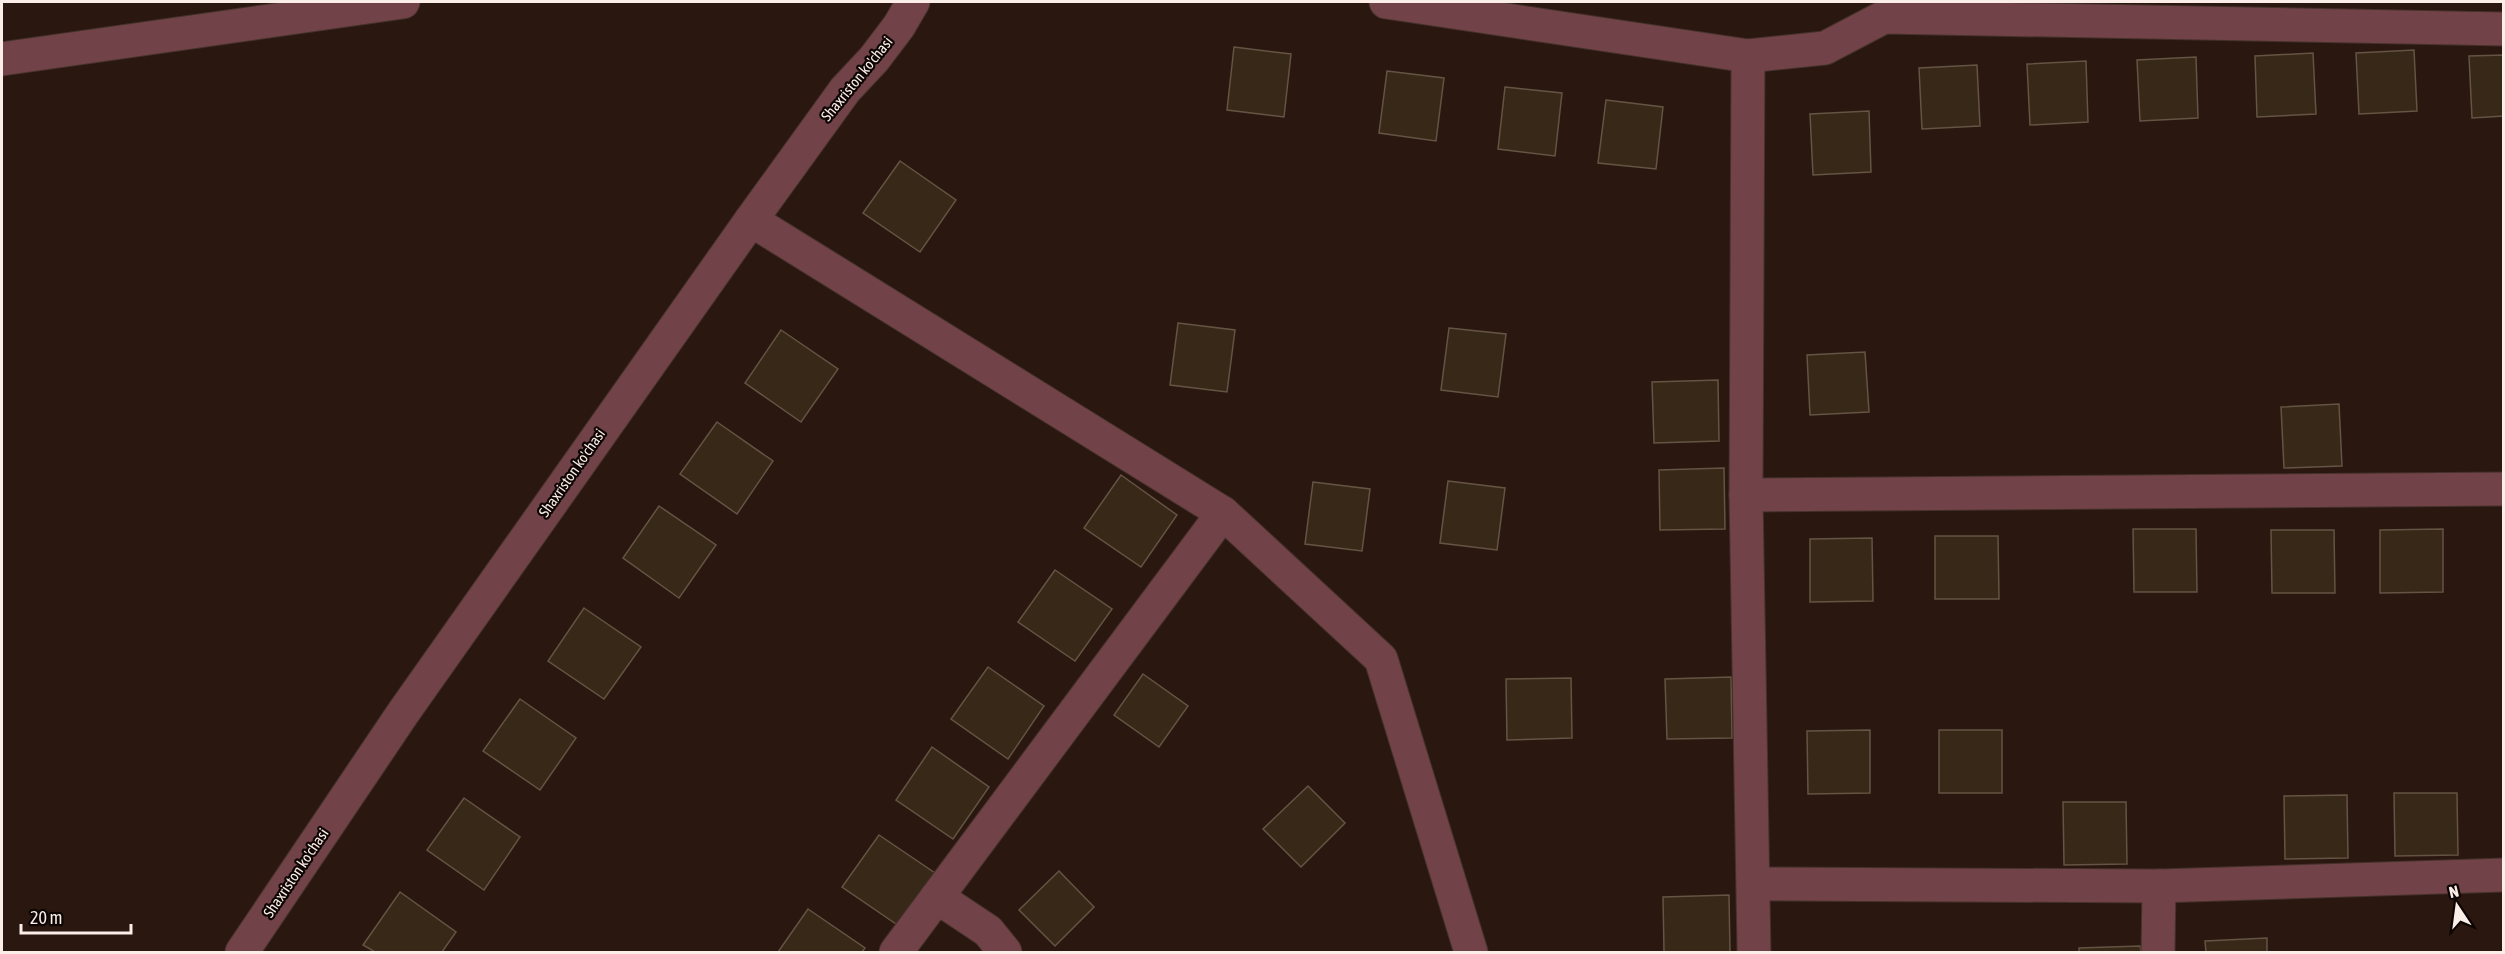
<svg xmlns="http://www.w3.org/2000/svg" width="2505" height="954" font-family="'Asap Condensed',sans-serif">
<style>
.building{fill:#372818;stroke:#645443;stroke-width:1.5}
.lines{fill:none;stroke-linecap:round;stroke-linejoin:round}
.minor-casing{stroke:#43312a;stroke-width:35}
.minor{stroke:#714247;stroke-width:33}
.labels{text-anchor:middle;stroke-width:4.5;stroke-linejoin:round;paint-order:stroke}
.street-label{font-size:15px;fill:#fbede8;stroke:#0d0503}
</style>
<rect width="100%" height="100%" fill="#2a1710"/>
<g class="building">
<path d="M1234 47 1291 54 1284 117 1227 110Z"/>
<path d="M2414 50 2417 111 2359 114 2356 53Z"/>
<path d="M2313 53 2316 114 2257 117 2255 56Z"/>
<path d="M2504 55V116L2472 118 2469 56Z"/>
<path d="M2196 57 2198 118 2140 121 2137 60Z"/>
<path d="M2086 61 2088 122 2030 125 2027 64Z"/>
<path d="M1977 65 1980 126 1922 129 1919 68Z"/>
<path d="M1387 71 1444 78 1436 141 1379 133Z"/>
<path d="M1505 87 1562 93 1555 156 1498 149Z"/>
<path d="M1606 100 1663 107 1656 169 1598 163Z"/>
<path d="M1869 111 1871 172 1813 175 1810 114Z"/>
<path d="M900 161 956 200 920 252 863 213Z"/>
<path d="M1178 323 1235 330 1227 392 1170 385Z"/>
<path d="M1449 328 1506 334 1498 397 1441 390Z"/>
<path d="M781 330 838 369 801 422 745 383Z"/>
<path d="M1865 352 1869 412 1810 415 1807 355Z"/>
<path d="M1718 380 1719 441 1654 443 1652 382Z"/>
<path d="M2339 404 2342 466 2284 468 2281 407Z"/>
<path d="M717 422 773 461 737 514 680 474Z"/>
<path d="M1724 468 1725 529 1660 530 1659 470Z"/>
<path d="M1121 475 1177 515 1141 567 1084 528Z"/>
<path d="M1448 481 1505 488 1497 550 1440 543Z"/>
<path d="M1313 482 1370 489 1362 551 1305 544Z"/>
<path d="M659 506 716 545 679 598 623 558Z"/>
<path d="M2133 529H2196L2197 592H2134Z"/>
<path d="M2443 529V592L2380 593V530Z"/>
<path d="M2271 530H2334L2335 593H2272Z"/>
<path d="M1935 536H1998L1999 599H1935Z"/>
<path d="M1872 538 1873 601 1810 602V539Z"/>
<path d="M1055 570 1112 609 1075 661 1018 622Z"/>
<path d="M584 608 641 647 604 699 548 661Z"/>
<path d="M988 667 1044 706 1008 759 951 719Z"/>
<path d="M1143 674 1188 706 1159 747 1114 715Z"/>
<path d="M1731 677 1732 738 1667 739 1665 679Z"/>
<path d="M1571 678 1572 738 1507 740 1506 679Z"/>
<path d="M520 699 576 738 540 790 483 751Z"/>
<path d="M1870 730V793L1808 794 1807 731Z"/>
<rect x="1939" y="730" width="63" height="63"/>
<path d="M932 747 989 787 953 839 896 800Z"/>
<path d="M1308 786 1345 823 1301 867 1263 829Z"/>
<path d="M2394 793H2457L2458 855 2395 856Z"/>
<path d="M2347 795 2348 858 2285 859 2284 796Z"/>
<path d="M464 798 520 837 484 890 427 850Z"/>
<path d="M2063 802H2126L2127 864 2064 865Z"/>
<path d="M879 835 935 873 899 926 842 887Z"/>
<path d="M1059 871 1094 907 1055 946 1019 910Z"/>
<path d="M400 892 456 932 442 952H375L363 945Z"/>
<path d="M1729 895 1730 952H1664L1663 897Z"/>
<path d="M808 909 865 948 862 952H778Z"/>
<path d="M2267 938V952H2206L2205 941Z"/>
<path d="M2140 946 2141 952H2079V948Z"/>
</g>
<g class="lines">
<g class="minor-casing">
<g id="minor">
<path d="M1386 2 1748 56 1825 48 1884 17 2504 29"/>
<path d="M1748 56 1746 495 1754 952"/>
<path d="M2 59 403 2"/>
<path d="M751 220 1223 513 1381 659 1471 952"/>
<path d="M1746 495 2504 489"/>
<path d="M1755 884 2159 886 2504 875"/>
<path d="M937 897 988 931 1005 952"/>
<path d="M242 952 403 713 751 220 845 90 874 59 899 26 913 2"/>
<path d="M896 952 1223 513"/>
<path d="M2158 952 2159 886"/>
</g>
</g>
<use href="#minor" class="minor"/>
</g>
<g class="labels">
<g class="street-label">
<text transform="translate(857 79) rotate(-51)" y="5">Shaxriston ko'chasi</text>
<text transform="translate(572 473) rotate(-55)" y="5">Shaxriston ko'chasi</text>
<text transform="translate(296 873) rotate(-56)" y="5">Shaxriston ko'chasi</text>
</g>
</g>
<rect width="2505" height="954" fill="none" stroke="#fbede8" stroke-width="6"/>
<g transform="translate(2457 906) rotate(347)" stroke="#0d0503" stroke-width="4.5" paint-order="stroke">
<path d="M0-4.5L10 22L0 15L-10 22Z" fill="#fbede8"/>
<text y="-9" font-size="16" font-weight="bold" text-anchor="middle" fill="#fbede8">N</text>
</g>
<path d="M21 924v9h110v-9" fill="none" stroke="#fbede8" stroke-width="3"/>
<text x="30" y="924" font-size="18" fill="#fbede8" stroke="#0d0503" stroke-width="4.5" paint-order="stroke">20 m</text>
</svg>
